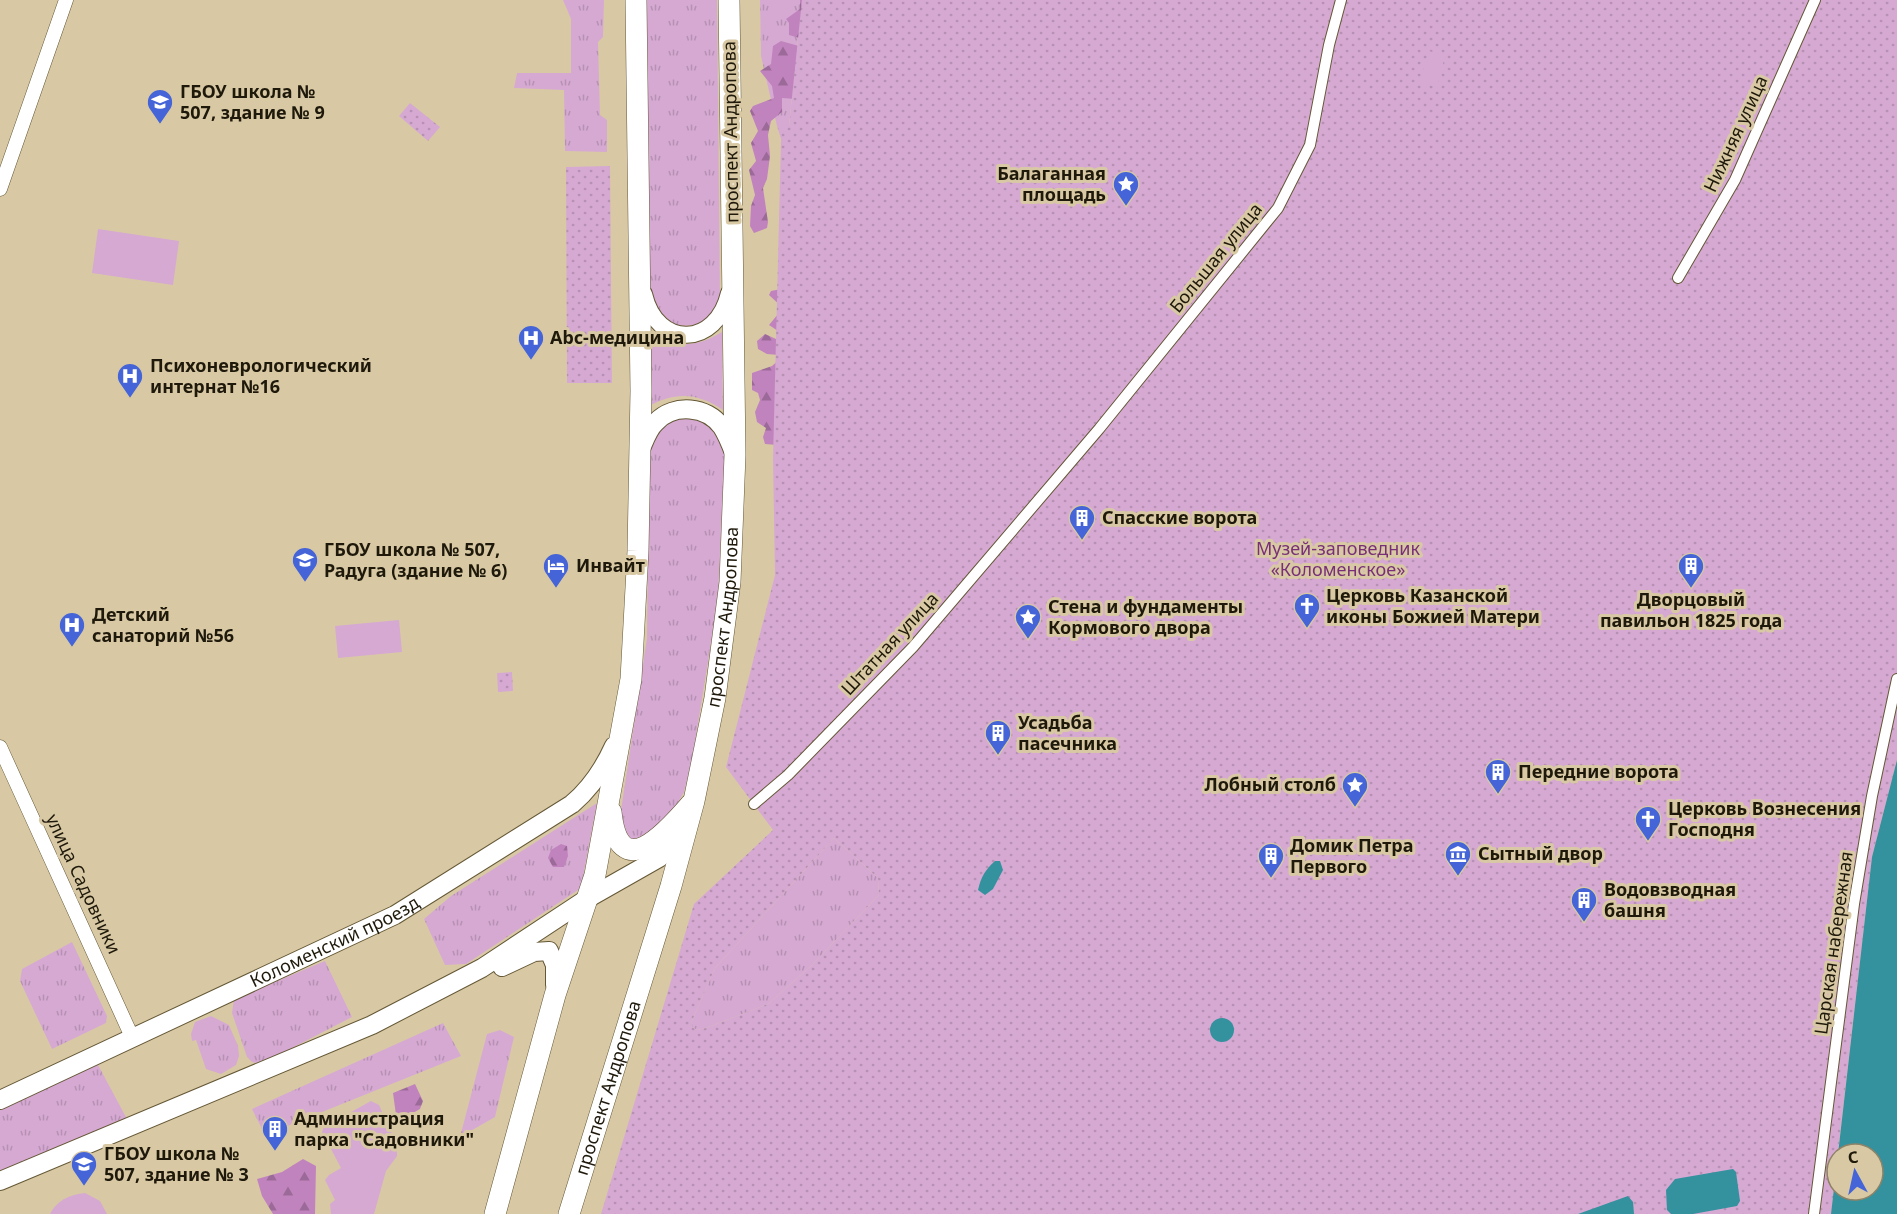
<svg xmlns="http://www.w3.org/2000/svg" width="1897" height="1214" font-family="'Noto Sans',sans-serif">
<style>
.grass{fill:url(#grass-tufts)}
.forest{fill:url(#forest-firs)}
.park{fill:url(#park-dots);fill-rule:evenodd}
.pitch{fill:#d6a9d3}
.water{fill:#34919e}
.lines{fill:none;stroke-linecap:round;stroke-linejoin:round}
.pedestrian-casing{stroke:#645735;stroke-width:12}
.minor-casing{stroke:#645735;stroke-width:15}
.tertiary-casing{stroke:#645735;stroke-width:18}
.secondary-casing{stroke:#645735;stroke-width:20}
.primary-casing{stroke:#645735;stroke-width:22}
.pedestrian{stroke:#fff;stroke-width:10}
.minor{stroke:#fff;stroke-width:14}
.tertiary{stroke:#fff;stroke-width:16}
.secondary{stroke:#fff;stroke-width:18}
.primary{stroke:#fff;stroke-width:21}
.labels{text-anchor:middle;stroke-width:6;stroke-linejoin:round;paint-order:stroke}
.poi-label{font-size:18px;font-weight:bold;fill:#1f190b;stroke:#d8c9a4;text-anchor:start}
.street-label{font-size:18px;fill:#1f190b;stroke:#d8c9a4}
.park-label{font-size:18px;fill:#792f78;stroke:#d8c9a4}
</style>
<defs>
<pattern id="grass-tufts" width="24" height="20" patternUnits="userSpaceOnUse" patternTransform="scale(1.5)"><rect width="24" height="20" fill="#d6a9d3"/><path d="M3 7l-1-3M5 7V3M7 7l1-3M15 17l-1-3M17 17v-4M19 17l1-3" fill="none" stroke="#b791b4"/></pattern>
<pattern id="forest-firs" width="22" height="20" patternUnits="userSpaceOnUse" patternTransform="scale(1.5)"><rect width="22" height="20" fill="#c183be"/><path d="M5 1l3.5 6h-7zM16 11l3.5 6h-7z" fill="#9c6a99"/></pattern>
<pattern id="park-dots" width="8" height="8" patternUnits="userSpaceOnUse" patternTransform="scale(1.5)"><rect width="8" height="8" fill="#d6a9d3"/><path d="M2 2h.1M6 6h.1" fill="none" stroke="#b791b4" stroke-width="1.8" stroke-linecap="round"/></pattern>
</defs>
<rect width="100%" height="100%" fill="#d8c9a4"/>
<g class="grass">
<path d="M563 0H604L603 37 598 42 600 115 607 120V152L565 151 564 90 514 88 517 73H571V19Z"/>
<path d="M646 0H717L720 296C711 324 697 329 669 324L650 298Z"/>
<path d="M760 0H802L789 126H777L761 56Z"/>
<path d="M722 332 723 410C696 392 675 392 647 407L648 334C674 349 698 347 722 332Z"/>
<path d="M677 416 705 420 725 444 718 599 692 761 684 792 667 822 649 839 625 841 620 817 647 638 649 445 652 436Z"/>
<path d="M597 803 581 888 466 964 445 965 424 919 451 896Z"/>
<path d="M834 838 878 878 879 895 811 966 768 1004 706 1028 697 1030 692 1027 691 1023 715 968Z"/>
<path d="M72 942 107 1016 106 1023 52 1049 20 981 22 969Z"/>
<path d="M325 961 352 1017 261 1064 252 1062 247 1057 232 1013 234 999Z"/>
<path d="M211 1016 229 1025 238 1046 239 1056 236 1065 221 1074 206 1069 196 1040 192 1041 191 1034 195 1022Z"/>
<path d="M443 1023 461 1056 265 1135 252 1109Z"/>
<path d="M500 1030 514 1037 495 1117 460 1137 487 1034Z"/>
<path d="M97 1063 127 1119 0 1171V1110Z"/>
</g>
<g class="forest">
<path d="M800 0H839L795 99 782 98V112L771 121 768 135 770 156 767 179 763 188 768 222 767 228 754 233 750 226 751 206 755 195 749 170 756 161 751 143 758 131 750 111 753 106 774 98 772 86 760 71 771 64 773 46 781 41 799 46 803 39 789 35V23L786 19 800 9Z"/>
<path d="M786 278 808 292 819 290 825 304 833 302 841 305 842 319 856 334C852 362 835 351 824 368L815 369 807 375 810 385 800 394 796 418 781 431 777 445 765 444 763 437 766 428 757 422 755 412 760 400 758 393 752 390V373L772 366 781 358 779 355 767 354 758 349 757 341 765 334 776 339 781 333 769 325 783 308 769 295 771 291 781 289V283Z"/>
<path d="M561 844 567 846 568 856 564 867H553L548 858 551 850Z"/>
<path d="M415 1084 423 1101 420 1109 404 1118 396 1115 393 1093Z"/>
<path d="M303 1159 316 1166 315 1214H273L262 1196 257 1179 282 1172Z"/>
</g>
<g class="park">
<path d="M802 0H1897V760L1872 857 1831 1214H601L694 904 773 830 726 767 775 575 773 460 781 139 777 126H789ZM834 838 878 878 879 895 811 966 768 1004 706 1028 697 1030 692 1027 691 1023 715 968Z"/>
<path d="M410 103 440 127 428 141 399 116Z"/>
<path d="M610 166 612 383H567L566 167Z"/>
<path d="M512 672 513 691 498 692 497 673Z"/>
</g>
<g class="pitch">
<path d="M1429 51 1445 56 1437 87 1420 82Z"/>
<path d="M98 229 179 241 173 285 92 273Z"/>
<path d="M399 620 402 652 338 658 335 626Z"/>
<path d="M371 1101 379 1105 397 1145V1156L386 1171 374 1214H331L330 1204 335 1200 325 1180 329 1175 341 1168 322 1132 324 1127Z"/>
<path d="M85 1193 100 1201 107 1214H50C56 1201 70 1194 85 1193Z"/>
</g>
<g class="water">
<path d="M1897 760V1214H1831L1837 1162V1190H1873V1154H1838L1872 857Z"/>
<path d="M995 861H1000L1003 870 993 889 985 895 978 890C981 877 985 870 995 861Z"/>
<circle cx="1222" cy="1030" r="12"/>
<path d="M1733 1169 1736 1172 1740 1201 1737 1206 1693 1214H1671L1667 1210 1666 1190 1675 1179Z"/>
<path d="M1628 1196 1633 1202 1634 1214H1578Z"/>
</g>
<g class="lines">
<g class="pedestrian-casing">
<g id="pedestrian">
<path d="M1678 278 1735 180 1815 0"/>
<path d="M754 804 788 775 913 647 1099 429 1278 208 1310 145 1329 45 1341 0"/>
<path d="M1814 1214 1854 904 1872 796 1897 679"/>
</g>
</g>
<g class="minor-casing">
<g id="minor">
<path d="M0 189 66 0"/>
<path d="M0 747 132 1037"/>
</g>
</g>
<g class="tertiary-casing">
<path id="tertiary" d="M644 294C657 350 717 347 729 293"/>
</g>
<g class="secondary-casing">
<g id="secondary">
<path d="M640 451C644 442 648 429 656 422 674 403 707 406 722 427 727 435 731 445 734 453"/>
<path d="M502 967 534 952 549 951 555 965V985"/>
<path id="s1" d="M0 1100 395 915 572 804C591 788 604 768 614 746"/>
<path d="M0 1181 372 1025 482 968 585 900 659 858 685 833"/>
</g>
</g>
<g class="primary-casing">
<g id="primary">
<path d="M611 812C619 886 666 833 691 804"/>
<path d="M495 1214 555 995 595 875 631 679 638 551 641 391 636 0"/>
<path id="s2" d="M569 1214 671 886 694 801 715 698 730 582 735 455 729 0"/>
</g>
</g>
<use href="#pedestrian" class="pedestrian"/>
<use href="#minor" class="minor"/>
<use href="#tertiary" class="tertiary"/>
<use href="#secondary" class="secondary"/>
<use href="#primary" class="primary"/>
</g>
<defs>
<g id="school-pin" transform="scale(1.35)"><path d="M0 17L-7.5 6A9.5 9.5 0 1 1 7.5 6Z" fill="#4564d7" stroke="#d8c9a4"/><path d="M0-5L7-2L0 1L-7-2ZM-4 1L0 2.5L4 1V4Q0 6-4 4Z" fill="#fff"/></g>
<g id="sight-pin" transform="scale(1.35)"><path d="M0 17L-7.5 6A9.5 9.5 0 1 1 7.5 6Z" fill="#4564d7" stroke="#d8c9a4"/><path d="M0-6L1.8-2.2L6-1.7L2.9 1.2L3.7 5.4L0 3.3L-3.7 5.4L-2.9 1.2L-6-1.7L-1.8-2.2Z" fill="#fff"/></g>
<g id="hospital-pin" transform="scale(1.35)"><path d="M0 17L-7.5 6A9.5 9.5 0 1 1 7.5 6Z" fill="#4564d7" stroke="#d8c9a4"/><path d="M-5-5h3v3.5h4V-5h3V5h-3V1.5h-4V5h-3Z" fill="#fff"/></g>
<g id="building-pin" transform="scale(1.35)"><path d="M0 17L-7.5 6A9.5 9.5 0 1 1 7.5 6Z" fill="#4564d7" stroke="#d8c9a4"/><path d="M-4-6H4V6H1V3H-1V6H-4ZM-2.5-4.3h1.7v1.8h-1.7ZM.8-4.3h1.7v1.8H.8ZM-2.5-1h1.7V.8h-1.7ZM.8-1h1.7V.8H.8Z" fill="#fff"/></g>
<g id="hotel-pin" transform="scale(1.35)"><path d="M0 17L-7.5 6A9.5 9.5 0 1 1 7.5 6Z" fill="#4564d7" stroke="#d8c9a4"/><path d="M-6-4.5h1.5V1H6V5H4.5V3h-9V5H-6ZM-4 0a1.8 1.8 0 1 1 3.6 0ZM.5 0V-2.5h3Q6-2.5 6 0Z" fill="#fff"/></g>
<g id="church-pin" transform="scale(1.35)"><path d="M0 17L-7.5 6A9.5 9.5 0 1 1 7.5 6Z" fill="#4564d7" stroke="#d8c9a4"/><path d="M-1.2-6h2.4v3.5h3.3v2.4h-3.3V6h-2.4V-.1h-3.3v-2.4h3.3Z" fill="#fff"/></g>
<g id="museum-pin" transform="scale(1.35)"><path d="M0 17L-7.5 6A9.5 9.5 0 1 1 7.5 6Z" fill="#4564d7" stroke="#d8c9a4"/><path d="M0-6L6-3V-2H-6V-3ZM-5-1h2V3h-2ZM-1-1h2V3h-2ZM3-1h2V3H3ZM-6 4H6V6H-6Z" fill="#fff"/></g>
</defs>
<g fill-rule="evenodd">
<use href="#school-pin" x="160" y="102"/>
<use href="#sight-pin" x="1126" y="184"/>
<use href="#hospital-pin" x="531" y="338"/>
<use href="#hospital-pin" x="130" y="376"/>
<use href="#building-pin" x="1082" y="518"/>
<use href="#school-pin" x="305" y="560"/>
<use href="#hotel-pin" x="556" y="566"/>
<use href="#building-pin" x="1691" y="566"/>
<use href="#church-pin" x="1307" y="606"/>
<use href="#sight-pin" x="1028" y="617"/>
<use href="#hospital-pin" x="72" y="625"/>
<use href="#building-pin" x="998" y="733"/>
<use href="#building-pin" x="1498" y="772"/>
<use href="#sight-pin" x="1355" y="785"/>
<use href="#church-pin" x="1648" y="819"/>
<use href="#museum-pin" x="1458" y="854"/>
<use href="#building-pin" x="1271" y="856"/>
<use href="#building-pin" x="1584" y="900"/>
<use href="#building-pin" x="275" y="1129"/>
<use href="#school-pin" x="84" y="1164"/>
</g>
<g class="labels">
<g class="poi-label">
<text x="180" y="98">ГБОУ школа №<tspan x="180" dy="21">507, здание № 9</tspan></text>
<text x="1106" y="180" text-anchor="end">Балаганная<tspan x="1106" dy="21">площадь</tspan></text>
<text x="550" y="344">Abc-медицина</text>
<text x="150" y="372">Психоневрологический<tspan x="150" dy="21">интернат №16</tspan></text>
<text x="1102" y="524">Спасские ворота</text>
<text x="324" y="556">ГБОУ школа № 507,<tspan x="324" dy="21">Радуга (здание № 6)</tspan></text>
<text x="576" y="572">Инвайт</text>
<text x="1326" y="602">Церковь Казанской<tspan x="1326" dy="21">иконы Божией Матери</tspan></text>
<text x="1691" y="606" text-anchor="middle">Дворцовый<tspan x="1691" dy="21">павильон 1825 года</tspan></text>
<text x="1048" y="613">Стена и фундаменты<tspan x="1048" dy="21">Кормового двора</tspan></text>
<text x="92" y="621">Детский<tspan x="92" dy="21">санаторий №56</tspan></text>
<text x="1018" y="729">Усадьба<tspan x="1018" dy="21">пасечника</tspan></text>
<text x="1518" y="778">Передние ворота</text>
<text x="1336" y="791" text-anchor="end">Лобный столб</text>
<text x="1668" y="815">Церковь Вознесения<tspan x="1668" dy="21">Господня</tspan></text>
<text x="1290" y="852">Домик Петра<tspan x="1290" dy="21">Первого</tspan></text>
<text x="1478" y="860">Сытный двор</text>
<text x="1604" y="896">Водовзводная<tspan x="1604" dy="21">башня</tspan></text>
<text x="294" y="1125">Администрация<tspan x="294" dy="21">парка "Садовники"</tspan></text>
<text x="104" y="1160">ГБОУ школа №<tspan x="104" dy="21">507, здание № 3</tspan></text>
</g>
<g class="street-label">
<text transform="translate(731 132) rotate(-91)" y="6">проспект Андропова</text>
<text transform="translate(1736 134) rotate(-65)" y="6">Нижняя улица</text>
<text transform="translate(1216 258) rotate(-51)" y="6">Большая улица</text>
<text dy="6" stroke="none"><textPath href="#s2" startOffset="618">проспект Андропова</textPath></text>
<text transform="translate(890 644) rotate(-47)" y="6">Штатная улица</text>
<text transform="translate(83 884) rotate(65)" y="6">улица Садовники</text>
<text dy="6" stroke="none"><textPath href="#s1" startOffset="370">Коломенский проезд</textPath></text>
<text transform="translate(1834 943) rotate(-82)" y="6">Царская набережная</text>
<text dy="6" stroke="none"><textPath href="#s2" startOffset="132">проспект Андропова</textPath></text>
</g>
<g class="park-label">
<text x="1338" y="555">Музей-заповедник<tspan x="1338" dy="21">«Коломенское»</tspan></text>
</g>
</g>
<g transform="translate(1855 1172) rotate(352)"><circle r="28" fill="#d8c9a4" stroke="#8e8367" stroke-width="1.5"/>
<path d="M0-4.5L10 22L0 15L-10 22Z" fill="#4564d7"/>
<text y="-9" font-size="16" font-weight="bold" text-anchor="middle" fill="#1f190b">С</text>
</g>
</svg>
